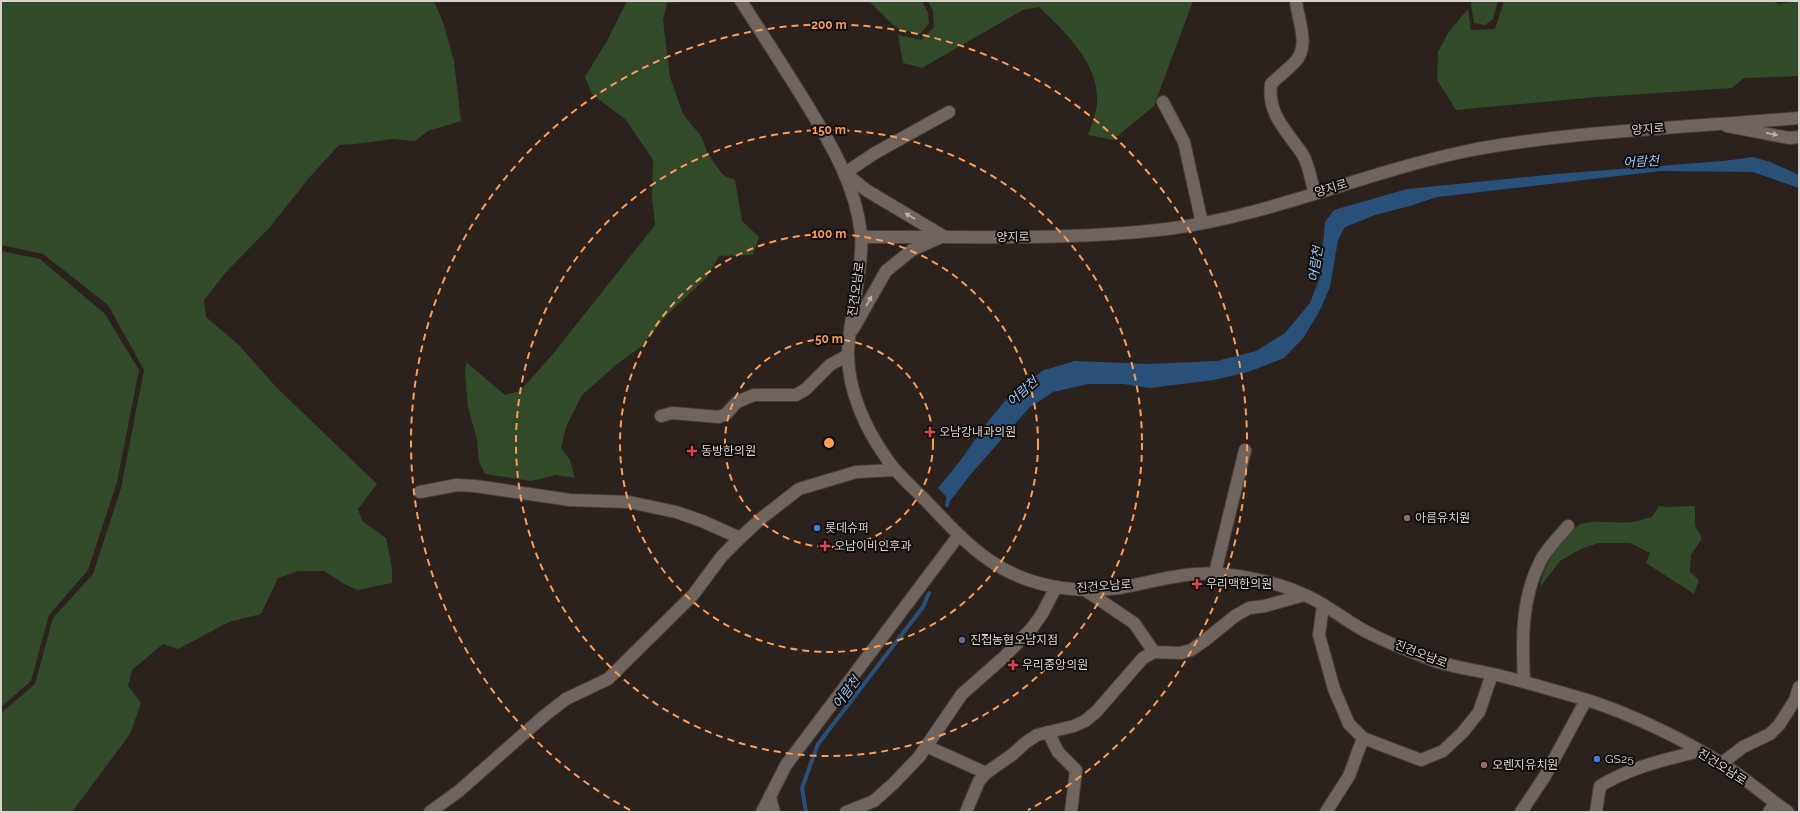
<svg xmlns="http://www.w3.org/2000/svg" width="1800" height="813" font-family="Raleway,'Noto Sans KR',sans-serif">
<style>
.green{fill:#32492a}
.water{fill:#285079}
.lines{fill:none;stroke-linecap:round;stroke-linejoin:round}
.stream{stroke:#285079;stroke-width:4}
.street-casing{stroke:#473f3c;stroke-width:14}
.secondary-casing{stroke:#473f3c;stroke-width:14}
.street{stroke:#70645f;stroke-width:12}
.secondary{stroke:#70645f;stroke-width:12}
.oneway{fill:#b9b1ad}
.ring{fill:none;stroke:#fc9d53;stroke-width:2;stroke-dasharray:7 5}
.health-dot{fill:#e0444e;stroke:#110d0b;stroke-width:1.5}
.education-dot{fill:#8d6e63;stroke:#110d0b;stroke-width:1.5}
.shop-dot{fill:#3f7fe0;stroke:#110d0b;stroke-width:1.5}
.service-dot{fill:#5c6f8a;stroke:#110d0b;stroke-width:1.5}
.labels{text-anchor:middle;stroke-width:4;stroke-linejoin:round;paint-order:stroke}
.street-label{font-size:12px;fill:#d8d2cf;stroke:#110d0b}
.poi-label{font-size:12px;fill:#d8d2cf;stroke:#110d0b;text-anchor:start}
.water-label{font-size:13px;font-style:italic;fill:#97c6fb;stroke:#110d0b}
.centre{fill:#fc9d53;stroke:#110d0b;stroke-width:2}
.ring-label{font-size:12px;text-anchor:middle;font-weight:bold;fill:#fc9d53;stroke:#110d0b;stroke-width:4;stroke-linejoin:round;paint-order:stroke}
</style>
<rect width="100%" height="100%" fill="#2b221e"/>
<g class="green">
<path d="M1 1H434L443 22 454 61 461 121 428 131 415 141 393 139 355 144 339 145 308 179 270 227 227 271 204 300 206 317 239 345 276 387 377 484 358 509 362 521 386 538 392 568V583L358 590 346 585 324 571H298L278 578 261 614 229 622 178 649 163 644 132 670 128 686 141 703 130 734 72 812H1V713L35 684 53 618 93 574 121 488 144 370 108 305 43 254 1 245Z"/>
<path d="M627 1H687L667 3 663 20 670 77 683 114 701 136 708 154 723 175 735 180 742 221 759 237 753 255 719 256 707 277 666 316 642 346 616 365 582 395 566 427 561 448 570 460 575 478 556 475 531 481 485 474 479 462 477 440 468 407 465 373 466 362 505 395 520 391 553 354 655 225 652 198 653 160 626 120 592 94 585 77 608 39Z"/>
<path d="M869 1H922L928 13 929 23 920 34 901 30 892 24Z"/>
<path d="M928 1H1193L1154 106 1113 140 1088 135C1091 125 1097 113 1097 102 1099 63 1065 32 1039 7L1023 10 922 68 903 63 898 35 921 40 934 27 933 11Z"/>
<path d="M1472 1H1498L1493 19 1485 25 1474 23 1471 5Z"/>
<path d="M1504 1H1772L1779 4 1799 1V76L1744 78 1732 88 1597 97 1456 110 1437 80 1438 52 1448 33 1468 9 1471 30 1495 29Z"/>
<path d="M1 251 40 259 105 314 139 370 117 482 88 570 49 615 31 681 1 707Z"/>
<path d="M1659 506 1668 507 1695 506V526L1702 538 1691 555 1690 572 1699 580 1694 594 1646 563 1650 553 1630 543H1598L1581 549 1560 561 1540 587C1542 569 1563 532 1581 524 1595 519 1620 524 1634 522 1640 521 1646 518 1652 517Z"/>
</g>
<path class="water" d="M1753 157 1770 162 1799 175V188L1753 172 1661 171 1437 197 1410 206 1375 215 1345 227 1338 240 1330 287 1320 310 1304 337 1284 358 1248 372 1214 380 1150 388 1123 384H1088L1053 392 1029 408 971 474 950 501 938 488 960 461 989 420 1012 393 1044 370 1075 361 1148 364 1217 361 1256 351 1285 333 1310 303 1320 277 1325 222 1334 210 1407 189 1556 174 1723 161Z"/>
<g class="lines">
<g class="stream">
<path d="M947 505 949 494"/>
<path d="M806 812 802 788 818 744 923 607 929 593"/>
</g>
<g class="street-casing">
<g id="street">
<path d="M1296 1C1298 21 1311 47 1294 63 1286 71 1278 77 1271 84 1267 115 1288 132 1303 155 1309 165 1311 182 1315 193"/>
<path d="M1163 102 1184 142 1202 223"/>
<path d="M1727 126 1789 138 1799 137"/>
<path d="M845 173 875 153 949 112"/>
<path d="M661 416 672 413 719 417 726 414 737 402 754 395H796L806 389 830 365 848 355"/>
<path d="M420 492 457 485 475 486 570 500 629 502 676 512 702 521 740 538"/>
<path d="M1215 573 1245 450"/>
<path d="M1085 590 1134 623 1154 652"/>
<path d="M1323 605 1319 635 1334 689 1349 724 1363 738 1421 760 1443 751 1463 732 1479 712 1492 674"/>
<path d="M1524 682C1522 642 1521 599 1540 562 1546 549 1559 537 1568 526"/>
<path d="M1048 732 1058 752 1076 770 1071 812"/>
<path d="M926 746 986 773"/>
<path d="M1722 763 1743 747 1770 734 1779 725 1795 700 1799 687"/>
<path d="M770 797 774 812"/>
<path d="M430 812 459 791 544 716 566 699 608 679 693 595 722 556 740 538 763 517 799 489 856 472 895 470"/>
<path d="M762 812 786 765 959 535"/>
<path d="M846 812 874 801 894 783 919 757 962 694 1004 657 1032 628 1042 614 1056 587"/>
<path d="M966 812 979 781 986 773 1013 754 1025 743 1037 735 1074 726 1085 721 1096 712 1143 658 1154 652 1181 653 1191 650 1204 641 1235 616 1249 608 1265 606 1304 595"/>
<path d="M1326 812 1349 776 1363 738"/>
<path d="M1521 812 1545 776 1586 700"/>
<path d="M1596 812 1600 786C1631 767 1664 760 1699 751"/>
<path d="M1769 812 1775 804"/>
</g>
</g>
<g class="secondary-casing">
<g id="secondary">
<path d="M741 1C763 35 785 69 806 103 831 144 856 186 861 234 863 254 858 275 856 294 853 314 848 334 848 354 848 391 866 430 887 459 898 476 915 489 928 503 947 523 966 544 989 560 1026 586 1074 594 1119 588 1141 584 1163 578 1185 575 1212 571 1241 575 1268 582 1284 586 1302 593 1317 601 1337 612 1354 627 1375 636 1395 646 1417 654 1438 662 1457 668 1477 670 1497 675 1526 682 1555 691 1584 699 1629 713 1681 738 1721 763 1744 777 1765 796 1788 812"/>
<path d="M845 173 866 190 943 236"/>
<path d="M862 237C963 236 1066 241 1167 229 1269 216 1366 172 1467 151 1504 143 1542 139 1580 135 1653 128 1726 124 1799 118"/>
<path d="M853 329 886 271 912 250 939 238"/>
</g>
</g>
<use href="#street" class="street"/>
<use href="#secondary" class="secondary"/>
</g>
<defs><path id="oneway-solid" d="M-6-.8H1V-3.2L6.5 0L1 3.2V.8H-6Z"/></defs>
<g class="oneway">
<use href="#oneway-solid" transform="translate(1772 134) rotate(11)"/>
<use href="#oneway-solid" transform="translate(910 216) rotate(-150)"/>
<use href="#oneway-solid" transform="translate(869 301) rotate(-61)"/>
</g>
<g class="ring">
<circle cx="829" cy="443" r="104"/>
<circle cx="829" cy="443" r="209"/>
<circle cx="829" cy="443" r="313"/>
<path d="M630 810A418 418 0 1 1 1028 810"/>
</g>
<g class="health-dot">
<path d="M928 426h4v4h4v4h-4v4h-4v-4h-4v-4h4z"/>
<path d="M690 445h4v4h4v4h-4v4h-4v-4h-4v-4h4z"/>
<path d="M823 540h4v4h4v4h-4v4h-4v-4h-4v-4h4z"/>
<path d="M1195 578h4v4h4v4h-4v4h-4v-4h-4v-4h4z"/>
<path d="M1011 659h4v4h4v4h-4v4h-4v-4h-4v-4h4z"/>
</g>
<g class="education-dot">
<circle cx="1407" cy="518" r="4"/>
<circle cx="1484" cy="765" r="4"/>
</g>
<g class="shop-dot">
<circle cx="817" cy="528" r="4"/>
<circle cx="1597" cy="759" r="4"/>
</g>
<circle class="service-dot" cx="962" cy="640" r="4"/>
<g class="labels">
<g class="street-label">
<text transform="translate(1648 129) rotate(-4)" y="4">양지로</text>
<text transform="translate(1331 188) rotate(-17)" y="4">양지로</text>
<text transform="translate(1013 237) rotate(-1)" y="4">양지로</text>
<text transform="translate(856 289) rotate(-82)" y="4">진건오남로</text>
<text transform="translate(1104 586) rotate(-4)" y="4">진건오남로</text>
<text transform="translate(1421 654) rotate(21)" y="4">진건오남로</text>
<text transform="translate(1722 767) rotate(33)" y="4">진건오남로</text>
</g>
<g class="poi-label">
<text x="939" y="436">오남강내과의원</text>
<text x="701" y="455">동방한의원</text>
<text x="1415" y="522">아름유치원</text>
<text x="825" y="532">롯데슈퍼</text>
<text x="834" y="550">오남이비인후과</text>
<text x="1206" y="588">우리맥한의원</text>
<text x="970" y="644">진접농협오남지점</text>
<text x="1022" y="669">우리중앙의원</text>
<text x="1605" y="763">GS25</text>
<text x="1492" y="769">오렌지유치원</text>
</g>
<g class="water-label">
<text transform="translate(1641 161) rotate(-3)" y="5">어람천</text>
<text transform="translate(1315 264) rotate(-82)" y="5">어람천</text>
<text transform="translate(1022 391) rotate(-42)" y="5">어람천</text>
<text transform="translate(846 692) rotate(-53)" y="5">어람천</text>
</g>
</g>
<circle cx="829" cy="443" r="6" class="centre"/>
<g class="ring-label">
<text x="829" y="29">200 m</text>
<text x="829" y="134">150 m</text>
<text x="829" y="238">100 m</text>
<text x="829" y="343">50 m</text>
</g>
<rect width="1800" height="813" fill="none" stroke="#d8d2cf" stroke-width="4"/>
</svg>
